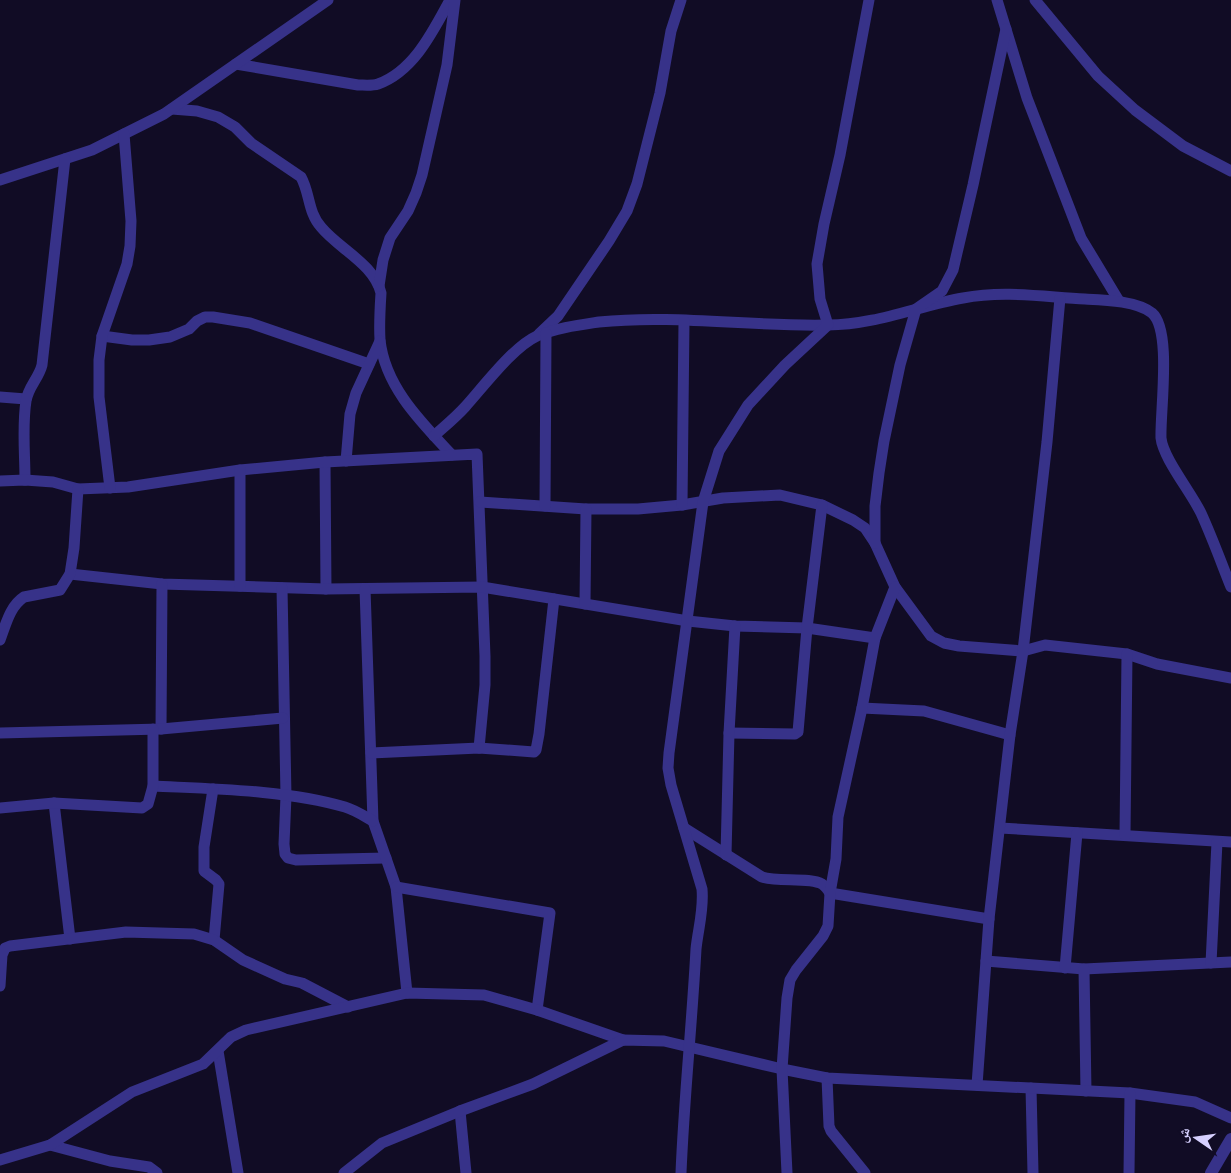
<svg xmlns="http://www.w3.org/2000/svg" width="1231" height="1173" font-family="Lato,'Noto Naskh Arabic',sans-serif">
<style>
.lines{fill:none;stroke-linecap:round;stroke-linejoin:round}
.minor{stroke:#373289;stroke-width:11}
.tertiary{stroke:#373289;stroke-width:12}
</style>
<rect width="100%" height="100%" fill="#110c25"/>
<g class="lines">
<g class="minor">
<path d="M997 0 1027 98 1081 238 1119 301"/>
<path d="M1035 0 1098 76 1135 110 1183 146 1231 171"/>
<path d="M236 64 358 85C364 85 372 86 378 84 414 71 433 31 450 0"/>
<path d="M172 109 197 111 218 117 235 127 251 143 301 177C310 193 308 213 321 227 339 249 374 264 381 293 380 309 379 324 380 340 385 387 422 423 452 455"/>
<path d="M0 180 92 150 164 114 328 0"/>
<path d="M379 286 383 260 390 238 408 211 416 193 422 175 447 65 455 0"/>
<path d="M539 334 558 316 609 241 627 211 637 184 660 93 671 31 681 0"/>
<path d="M102 336 132 340H149L170 337 189 329 197 321 205 317H213L250 323 369 364"/>
<path d="M0 397 26 399"/>
<path d="M434 436C445 426 456 417 465 407 484 386 513 347 537 336 556 328 579 325 599 322 675 314 752 327 828 325 875 325 918 306 963 298 1004 290 1045 297 1085 299 1105 300 1137 301 1152 313 1172 330 1160 411 1161 438 1163 458 1191 492 1201 513 1212 537 1221 562 1231 587"/>
<path d="M346 461 350 414 356 393 380 341"/>
<path d="M325 462 326 589"/>
<path d="M25 480C25 454 22 426 26 401 28 387 39 378 42 365L65 159"/>
<path d="M0 481 25 480 53 482 78 489 128 487 240 470 325 462 477 454 485 656V685L479 748"/>
<path d="M110 488 99 397V360L102 336 127 264 130 246 131 221 124 134"/>
<path d="M480 502 586 509H638L682 505 723 498 780 495 822 505 853 520 865 528 875 543 895 587 931 636 944 643 959 646 1023 651 1045 645 1127 654 1157 664 1231 678"/>
<path d="M682 505 684 321"/>
<path d="M545 506 546 333"/>
<path d="M875 543V506L879 473 884 441 900 365 916 309 942 291 953 270 973 185 1006 29"/>
<path d="M70 574 162 584 326 589 482 587 688 621 735 626 807 628 875 638"/>
<path d="M240 586V470"/>
<path d="M282 588 286 796 284 844 285 854 288 858 296 860 386 858"/>
<path d="M365 589 373 821 396 887 407 993"/>
<path d="M585 604 586 509"/>
<path d="M0 640C6 624 10 606 24 597L60 590 70 574 74 548 78 489"/>
<path d="M862 708 924 711 1010 735"/>
<path d="M161 729 162 584"/>
<path d="M0 733 161 729 283 718"/>
<path d="M729 733 795 734 798 732 807 628 822 505"/>
<path d="M371 753 479 748 534 752 536 750 539 734 554 599"/>
<path d="M153 786C214 789 287 790 345 807 355 810 364 816 373 821"/>
<path d="M213 789 204 847V871L216 880 219 884 214 940"/>
<path d="M54 803 70 939"/>
<path d="M0 808 54 803 142 808 148 804 153 786V729"/>
<path d="M684 828 762 877C778 882 810 877 822 884 825 886 828 890 830 893L989 919"/>
<path d="M1000 828 1231 842"/>
<path d="M1125 835 1127 654"/>
<path d="M726 855 729 733 735 626"/>
<path d="M396 887 550 913 537 1010"/>
<path d="M986 961 1084 969 1231 962"/>
<path d="M1211 963 1217 842"/>
<path d="M1065 968 1077 833"/>
<path d="M1084 969 1086 1091"/>
<path d="M0 986 2 955 5 948 10 946 126 932 194 934 214 940 243 960 285 979 302 983 348 1007"/>
<path d="M218 1051 238 1173"/>
<path d="M827 1078 829 1126 831 1131 865 1173"/>
<path d="M977 1085 989 919 1010 735 1023 651 1047 442 1060 298"/>
<path d="M1031 1088 1033 1173"/>
<path d="M460 1111 466 1173"/>
<path d="M50 1145 110 1161 149 1167 157 1173"/>
<path d="M0 1160 50 1145 132 1092 203 1064 231 1037 246 1030 407 993 484 995 537 1010 623 1040"/>
<path d="M344 1173 382 1143 460 1111 533 1084 623 1040 664 1041 782 1069 827 1078 1130 1093 1195 1102 1231 1118"/>
<path d="M681 1173C684 1098 692 1024 696 949 698 929 704 910 702 889L671 785 668 768 669 753 703 502 719 451 748 405 785 365 828 325 820 299 817 264 824 224 840 155 869 0"/>
<path d="M787 1173 782 1069 787 998 790 980 796 970 823 936 828 926 830 893 836 859 838 817 862 708 875 638 895 587"/>
<path d="M1129 1173 1130 1093"/>
</g>
<path class="tertiary" d="M1211 1173 1231 1139"/>
</g>
<g transform="translate(1196 1138) rotate(283)" stroke="#110c25" stroke-width="4" paint-order="stroke">
<path d="M0-4L9 19L0 12L-9 19Z" fill="#d6d0ff"/>
<text y="-8" font-size="14" font-weight="bold" text-anchor="middle" fill="#d6d0ff">ش</text>
</g>
</svg>
